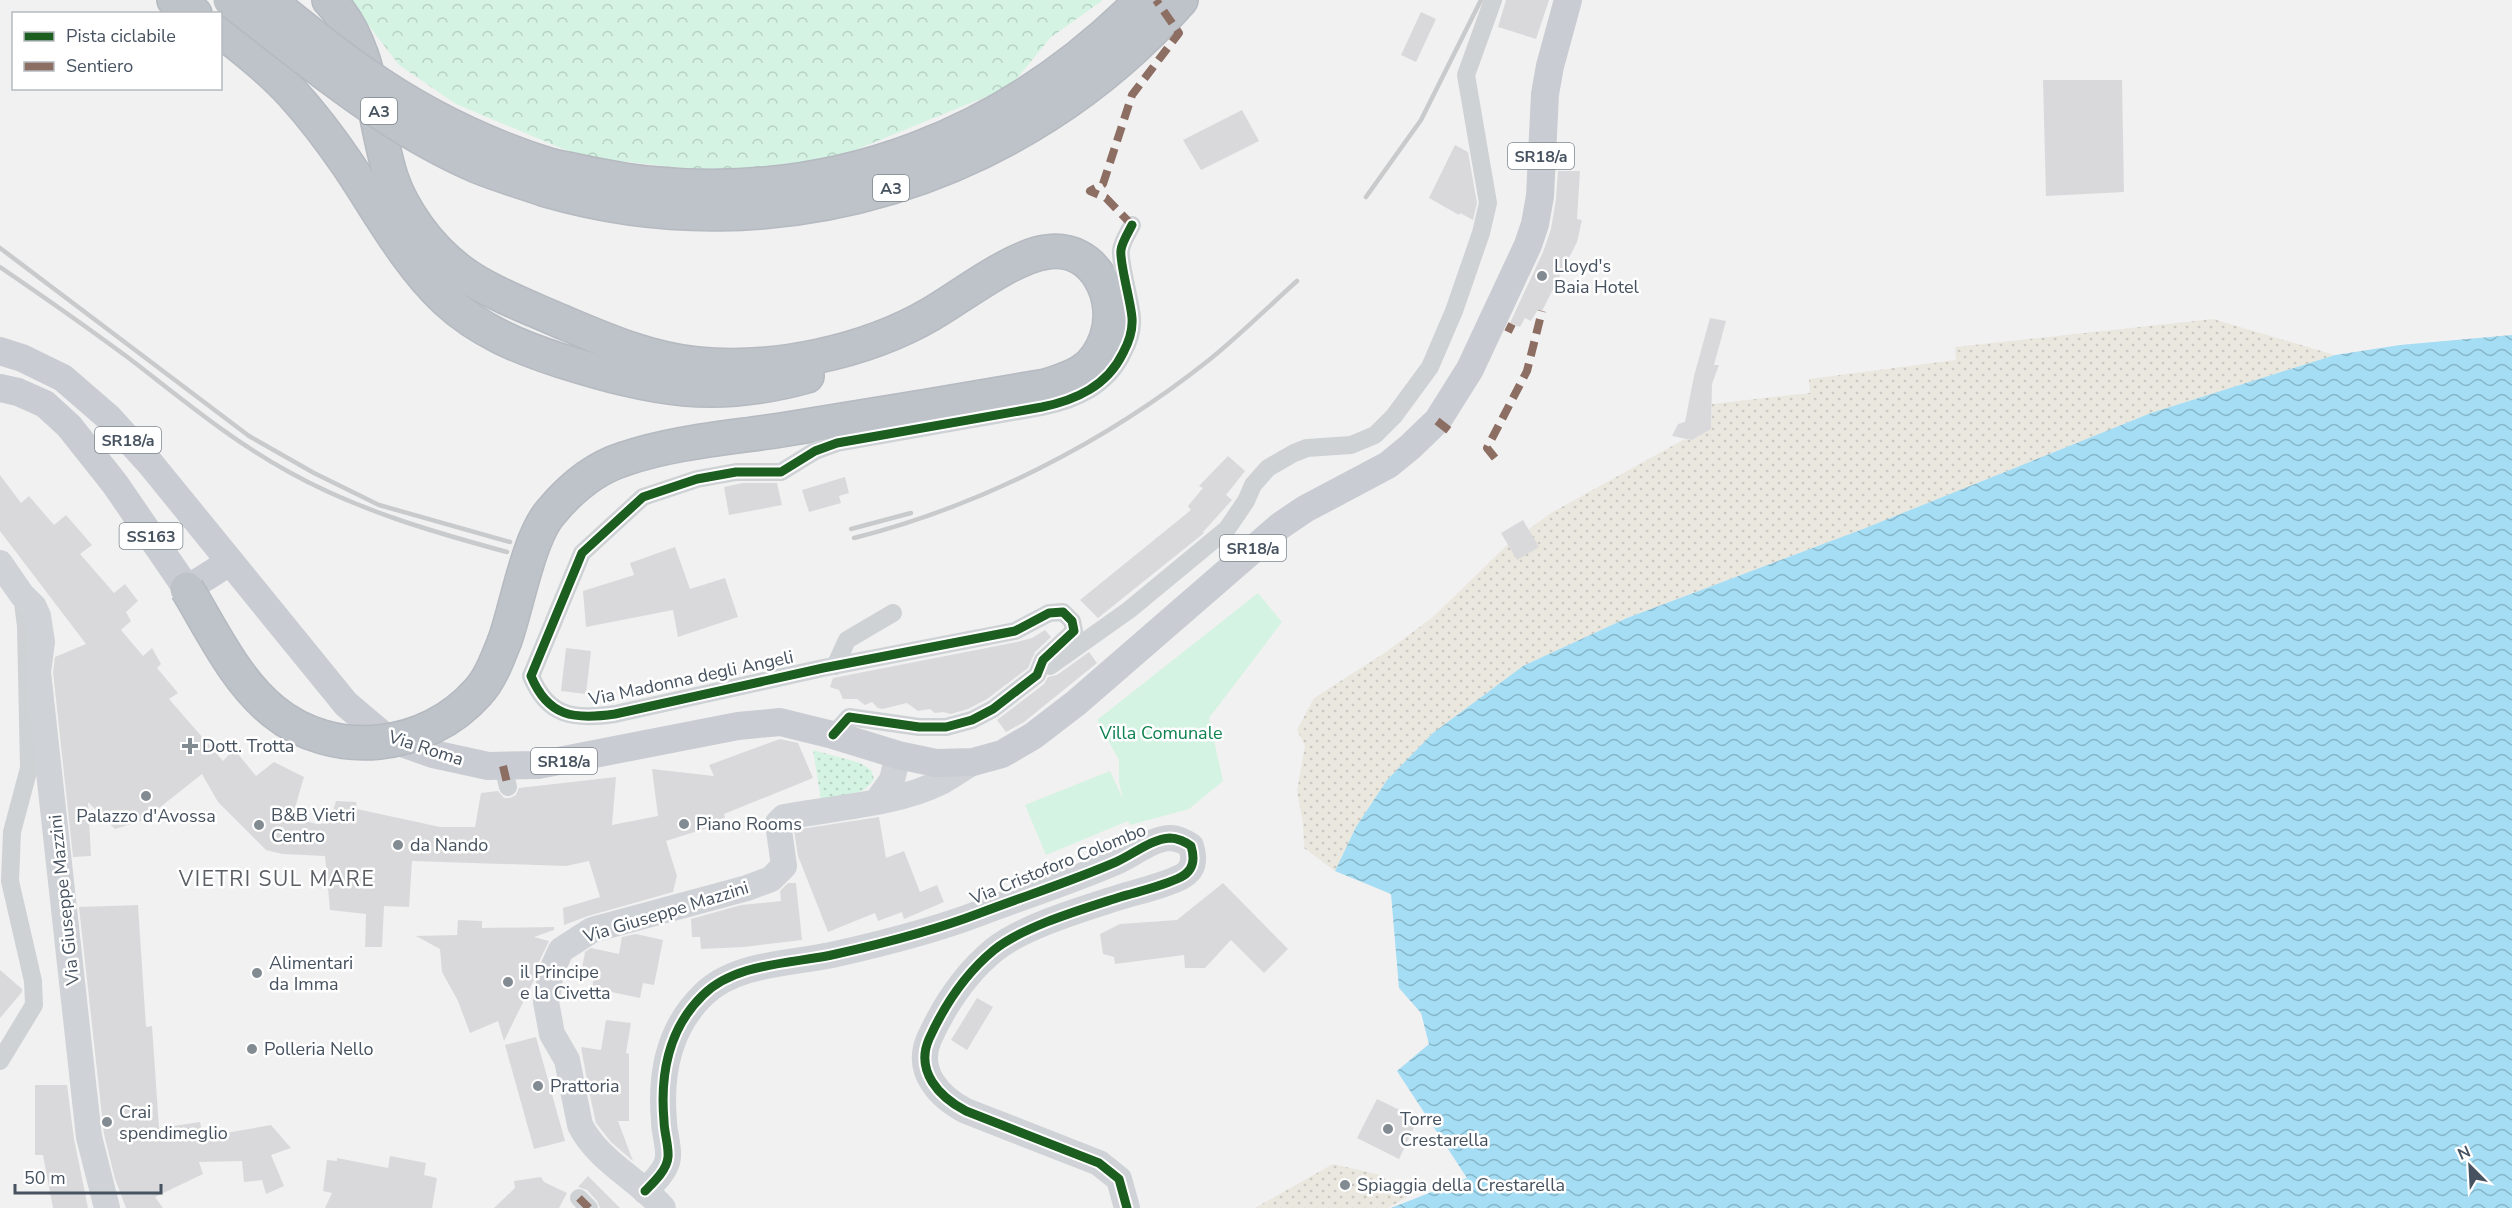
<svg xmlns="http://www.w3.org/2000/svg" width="2512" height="1208" font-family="'Nunito Sans',sans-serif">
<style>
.grass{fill:url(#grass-dots)}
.forest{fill:url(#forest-crowns)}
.sand{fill:url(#sand-dots)}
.park{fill:#d4f3e2}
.water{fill:url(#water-waves)}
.building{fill:#d9d9db}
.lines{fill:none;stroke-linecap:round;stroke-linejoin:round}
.highway-casing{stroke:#b5bac1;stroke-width:36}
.street{stroke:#ced2d5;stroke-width:18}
.secondary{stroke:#cfd2d6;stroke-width:26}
.primary{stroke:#c9ccd2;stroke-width:28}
.highway{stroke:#bec3c9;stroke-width:33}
.rail{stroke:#c8cacc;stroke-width:4.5}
.highway-bridge-casing{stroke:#b5bac1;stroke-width:36;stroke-linecap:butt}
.highway-bridge{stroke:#bec3c9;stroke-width:33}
.quiet{stroke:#8d6e63;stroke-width:8;stroke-dasharray:15 8;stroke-linecap:butt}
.cycleway-casing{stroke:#fff;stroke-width:13}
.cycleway{stroke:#1b5e20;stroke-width:9}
.poi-dot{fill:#828a92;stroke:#fff;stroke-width:2}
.labels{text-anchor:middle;stroke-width:5;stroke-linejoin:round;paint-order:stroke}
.shield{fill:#fff;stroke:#7e868f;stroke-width:1.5}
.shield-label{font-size:16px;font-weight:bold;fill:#46525f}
.poi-label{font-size:18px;fill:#46525f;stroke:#fff;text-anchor:start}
.street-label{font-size:18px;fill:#46525f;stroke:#fff}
.park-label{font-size:18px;fill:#0e8351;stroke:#fff}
.quarter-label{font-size:21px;letter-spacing:1.5px;fill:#5c5f66;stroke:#fff}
</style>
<defs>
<pattern id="grass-dots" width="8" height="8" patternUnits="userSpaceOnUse" patternTransform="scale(1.5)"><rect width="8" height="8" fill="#d4f3e2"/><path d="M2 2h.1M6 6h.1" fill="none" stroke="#b7d2c4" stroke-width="1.8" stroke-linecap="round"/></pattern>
<pattern id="forest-crowns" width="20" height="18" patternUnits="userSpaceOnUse" patternTransform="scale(1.5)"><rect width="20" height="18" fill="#d4f3e2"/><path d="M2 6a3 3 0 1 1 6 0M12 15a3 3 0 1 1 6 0" fill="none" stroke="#b7d2c4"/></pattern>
<pattern id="sand-dots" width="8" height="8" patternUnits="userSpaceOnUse" patternTransform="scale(1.5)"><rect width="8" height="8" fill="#eae7df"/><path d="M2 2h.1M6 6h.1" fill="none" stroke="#cac8c2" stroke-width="1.8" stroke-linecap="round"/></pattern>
<pattern id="water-waves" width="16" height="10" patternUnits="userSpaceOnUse" patternTransform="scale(1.5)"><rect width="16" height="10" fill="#a4ddf4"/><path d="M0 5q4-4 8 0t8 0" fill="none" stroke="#87b6c9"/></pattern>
</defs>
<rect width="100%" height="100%" fill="#f2f1f1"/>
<path class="grass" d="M813 750 860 763 871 770 874 779C863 797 841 797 821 800Z"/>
<path class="forest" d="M349 0H1103L1050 38 1010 87 838 157 720 172 582 157 456 104 399 65Z"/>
<g class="sand">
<path d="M2213 319 2335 355 2151 413 1863 529 1627 618 1523 666 1433 733 1387 780 1356 827 1335 871 1304 848 1303 823 1297 791 1305 746 1297 730 1314 698 1386 652 1433 617 1507 545 1551 513 1685 439 1692 440 1711 429 1712 404 1810 393 1809 379 1956 360 1955 347Z"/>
<path d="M1333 1164 1380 1175 1409 1196 1388 1208H1255Z"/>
</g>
<path class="park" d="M1258 593 1282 622 1209 718 1223 781 1189 809 1130 825 1128 821 1046 855 1025 805 1110 771 1123 799 1119 782V760L1097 720Z"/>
<path class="water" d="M2512 335V1208H1391L1467 1178 1397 1071 1429 1044 1421 1013 1399 988 1391 894 1335 871 1356 827 1387 780 1433 733 1523 666 1627 618 1863 529 2151 413 2335 355 2400 345Z"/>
<g class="building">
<path d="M1506 0H1549L1536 39 1498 27Z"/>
<path d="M1421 12 1436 19 1416 62 1401 55Z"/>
<path d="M2043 80H2122L2124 192 2046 196Z"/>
<path d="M1242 110 1259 141 1201 170 1183 140Z"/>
<path d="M1455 145 1468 152 1477 203 1473 220 1460 213 1459 215 1429 198Z"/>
<path d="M1558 171H1580L1577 219 1582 220 1577 242 1542 311H1537L1531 321 1525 318 1520 327 1510 323 1543 252 1551 229 1556 199Z"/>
<path d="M1710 318 1726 321 1714 365H1719L1712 384 1711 429 1692 440 1672 436 1678 424 1685 422 1694 376Z"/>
<path d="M1228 456 1245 471 1226 495 1232 500 1203 532 1204 533 1098 618 1080 600 1191 510 1188 506 1203 488 1199 486Z"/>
<path d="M0 475 21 503 29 496 54 525 66 515 92 545 80 554 114 593 125 584 138 601 126 612 131 621 121 630 143 656 152 648 161 664 157 668 178 693 169 699 223 761 234 749 256 776 274 762 304 777 292 818 317 824 329 823 336 801 356 802 357 809 440 827H475L481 793 498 791 504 798H510L516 795 519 788 616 777 612 825 658 816 652 769 714 776 709 765 780 739 798 743 813 778 724 814 726 822 666 841 677 876 673 892 588 916 564 925 563 908 600 897 589 861 566 866 412 861 409 907 384 906 382 947H365L366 914 330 910 325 856 282 854 266 850 218 802 202 774 144 820 115 829 88 802 91 856 73 857 53 672 55 657 86 644 0 531Z"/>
<path d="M845 477 849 493 839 496 841 503 809 512 802 490Z"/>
<path d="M743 483H777L782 505 729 515 724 487Z"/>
<path d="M1523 520 1539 547 1517 560 1501 533Z"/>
<path d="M675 547 690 589 725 578 738 617 678 637 673 610 586 627 583 591 634 575 630 563Z"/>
<path d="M1045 630 1051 637 1035 652 1028 668 987 699 968 709 951 714 943 712 935 713 930 709 918 711 907 703 883 709 878 708 872 702 865 705 857 699H843L839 690 830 687 833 678 1017 642 1032 638Z"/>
<path d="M566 648 591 651 586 694 561 691Z"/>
<path d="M1089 652 1097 663 1024 722 1006 732 997 720 1044 684 1048 677 1057 675Z"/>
<path d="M879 817 886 858 904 851 920 892 937 885 944 902 904 919 902 912 878 921 875 913 828 932 798 856 794 830Z"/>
<path d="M788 883H796L802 940 744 947 701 949 700 937H692L691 919 741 905 781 901 780 891Z"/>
<path d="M1223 883 1288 949 1264 973 1231 940 1205 968H1185L1184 955 1115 964 1114 957 1103 954 1100 934 1120 924 1177 920Z"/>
<path d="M138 905 146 1027 152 1026 159 1128 200 1122 203 1137 271 1125 291 1148 271 1155 284 1186 266 1194 262 1180 244 1182 242 1161 199 1162 203 1174 155 1197 163 1208H126L115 1179 104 1134 79 907Z"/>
<path d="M458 920 482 921V928L554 927V930L534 937 549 941 537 966 534 980 504 1041 498 1021 470 1033 458 1001 442 972 440 949 416 936 457 935Z"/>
<path d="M636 934 663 940 654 985 643 983 640 998 592 988 594 977 581 974 585 952 591 948 619 954 622 937Z"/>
<path d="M0 970 22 989V992L0 1018Z"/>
<path d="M977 998 993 1007 967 1050 951 1040Z"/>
<path d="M606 1020 631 1023 626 1053 629 1054V1121H618L633 1161 611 1142 596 1123 589 1091 581 1047 601 1050Z"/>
<path d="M536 1037 565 1141 534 1149 505 1045Z"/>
<path d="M35 1085H67L74 1139 88 1208H53L43 1155H35Z"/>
<path d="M1377 1099 1418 1119 1399 1159 1357 1138Z"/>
<path d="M390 1156 426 1163 424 1175 437 1178 432 1208H325L332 1193 323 1191 327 1160 337 1161V1158L388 1168Z"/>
<path d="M588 1176 620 1208H600L597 1201 587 1190 578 1187Z"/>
<path d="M541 1177 544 1182 567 1193 559 1208H494L515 1188 514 1181Z"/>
</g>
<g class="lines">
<g class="highway-casing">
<g id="highway">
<path d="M174 0 195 14"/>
<path d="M329 0C374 46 372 118 391 177 397 196 406 211 418 228 457 282 501 295 560 321 605 340 648 359 697 364 772 372 866 352 931 314 962 296 1013 256 1047 252 1095 245 1121 299 1106 339 1095 370 1075 377 1046 386 958 401 869 416 781 430 729 438 673 442 624 459 595 468 570 489 551 512 529 536 517 606 505 640"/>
<path d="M220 30C245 50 271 70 292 93 312 115 331 140 348 165 379 211 406 262 446 300 479 331 521 348 562 361 652 389 714 402 807 376"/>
<path d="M552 166C583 172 615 180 646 183 837 203 1008 135 1142 0"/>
<path d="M546 190C777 257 1023 179 1181 0"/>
</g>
</g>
<g class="street">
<path d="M835 666 847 640 893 613"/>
<path d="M1050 666 1129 610 1227 529 1246 501 1253 485 1268 468 1294 453 1307 448 1351 445 1375 435 1394 416 1430 367 1454 311 1481 233 1488 203 1466 75 1493 0"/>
<path d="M833 735 849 717 919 727H946L972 720 993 709 1037 675 1043 660 1074 631 1072 621 1063 612 1049 613 1015 631 823 668 615 714C574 720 548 717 531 676L582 553 643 497 697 479 736 472H781L815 451 837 443 1042 407C1076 400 1107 386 1123 353 1129 342 1133 331 1132 318 1131 302 1119 261 1121 250 1122 242 1128 233 1132 225"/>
<path d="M503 766 508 787"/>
<path d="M0 1061 34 1005 33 981 10 881 12 832 29 768 26 626 22 595"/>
<path d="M579 1198 589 1208"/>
</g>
<g class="secondary">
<path d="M0 563 22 595 34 607 38 616 42 642 38 672 89 1137 107 1208"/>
<path d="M877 801 892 780 898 755"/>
<path d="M645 1191C654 1182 667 1170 668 1157 669 1146 664 1132 664 1121 660 1075 668 1029 703 995 736 962 793 964 836 954 885 943 933 931 980 913 1025 896 1072 881 1116 862 1134 854 1151 839 1170 838 1177 838 1186 842 1191 846 1195 859 1194 870 1181 877 1163 886 1140 891 1120 897 1083 909 1024 926 994 950 966 973 944 1006 929 1039 915 1071 939 1097 966 1111L1099 1163 1119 1179 1127 1208"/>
<path d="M663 1208C638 1179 597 1160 580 1125L567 1060 552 1034 546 1002 551 972 561 950 592 930 747 888 771 879 784 866 778 823 784 817C832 808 898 804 941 782 952 776 962 769 973 762"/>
</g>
<g class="primary">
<path d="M0 351 22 358 63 378 108 417 149 462 346 704 385 737 433 754 488 766 538 765 738 726 780 722 833 735 898 755 936 763 973 762 1002 754 1033 736 1076 703 1280 526 1305 509 1388 465 1410 447 1438 420 1470 369 1528 245 1535 224 1540 196 1545 94 1550 66 1568 0"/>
<path d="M0 388 18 392 45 404 69 426 115 484 187 589 230 562"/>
</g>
<use href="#highway" class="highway"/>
<g class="rail">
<path d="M1366 197 1421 120 1481 0"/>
<path d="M0 248 249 436 314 473 379 505 510 542"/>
<path d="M0 267C44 297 87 327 130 359 182 399 232 441 289 472 357 510 433 532 507 552"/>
<path d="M851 529 911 513"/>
<path d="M854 538C981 506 1106 442 1209 360 1239 336 1268 307 1297 281"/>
</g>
<g class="highway-bridge-casing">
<g id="highway-bridge">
<path d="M230 0C308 60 385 126 477 166 499 175 523 182 546 190"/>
<path d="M268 0C299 24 330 51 363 73 421 114 484 145 552 166"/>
<path d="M187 589C212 630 235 680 273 711 334 761 427 750 478 692 491 678 498 657 505 640"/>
</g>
</g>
<use href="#highway-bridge" class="highway-bridge"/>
<g class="quiet">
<path d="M1132 225 1106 198 1090 191 1103 184 1132 95 1179 33 1156 0"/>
<path d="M1508 332 1512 324"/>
<path d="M1437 421 1451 432"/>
<path d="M1495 458 1487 448 1527 371 1542 311"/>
<path d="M503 766 508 787"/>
<path d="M579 1198 589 1208"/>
</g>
<g class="cycleway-casing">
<g id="cycleway">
<path d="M833 735 849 717 919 727H946L972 720 993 709 1037 675 1043 660 1074 631 1072 621 1063 612 1049 613 1015 631 823 668 615 714C574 720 548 717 531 676L582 553 643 497 697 479 736 472H781L815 451 837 443 1042 407C1076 400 1107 386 1123 353 1129 342 1133 331 1132 318 1131 302 1119 261 1121 250 1122 242 1128 233 1132 225"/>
<path d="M645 1191C654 1182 667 1170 668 1157 669 1146 664 1132 664 1121 660 1075 668 1029 703 995 736 962 793 964 836 954 885 943 933 931 980 913 1025 896 1072 881 1116 862 1134 854 1151 839 1170 838 1177 838 1186 842 1191 846 1195 859 1194 870 1181 877 1163 886 1140 891 1120 897 1083 909 1024 926 994 950 966 973 944 1006 929 1039 915 1071 939 1097 966 1111L1099 1163 1119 1179 1127 1208"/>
</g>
</g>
<use href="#cycleway" class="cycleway"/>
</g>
<g class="poi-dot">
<circle cx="1542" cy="276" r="6"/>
<path d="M187 737h6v6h6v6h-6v6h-6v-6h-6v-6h6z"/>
<circle cx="146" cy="796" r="6"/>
<circle cx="684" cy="824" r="6"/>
<circle cx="259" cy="825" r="6"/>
<circle cx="398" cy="845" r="6"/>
<circle cx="257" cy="973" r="6"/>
<circle cx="508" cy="982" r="6"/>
<circle cx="252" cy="1049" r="6"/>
<circle cx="538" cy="1086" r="6"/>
<circle cx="107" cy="1122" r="6"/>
<circle cx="1388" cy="1129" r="6"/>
<circle cx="1345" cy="1185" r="6"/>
</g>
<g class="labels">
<g class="shield">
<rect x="361" y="98" width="36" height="26" rx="4.5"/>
<rect x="1508" y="143" width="66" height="26" rx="4.5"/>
<rect x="873" y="175" width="36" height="26" rx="4.5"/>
<rect x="95" y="427" width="66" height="26" rx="4.5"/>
<rect x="119.5" y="523" width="63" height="26" rx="4.5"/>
<rect x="1220" y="535" width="66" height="26" rx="4.5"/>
<rect x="531" y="748" width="66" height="26" rx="4.5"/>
</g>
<g class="shield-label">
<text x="379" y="117">A3</text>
<text x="1541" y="162">SR18/a</text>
<text x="891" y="194">A3</text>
<text x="128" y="446">SR18/a</text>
<text x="151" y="542">SS163</text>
<text x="1253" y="554">SR18/a</text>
<text x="564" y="767">SR18/a</text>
</g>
<g class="poi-label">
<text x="1554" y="272">Lloyd's<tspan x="1554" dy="21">Baia Hotel</tspan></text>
<text x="202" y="752">Dott. Trotta</text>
<text x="271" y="821">B&amp;B Vietri<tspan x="271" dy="21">Centro</tspan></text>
<text x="146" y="822" text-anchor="middle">Palazzo d'Avossa</text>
<text x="696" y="830">Piano Rooms</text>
<text x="410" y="851">da Nando</text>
<text x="269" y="969">Alimentari<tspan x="269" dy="21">da Imma</tspan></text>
<text x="520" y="978">il Principe<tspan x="520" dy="21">e la Civetta</tspan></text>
<text x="264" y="1055">Polleria Nello</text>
<text x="550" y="1092">Prattoria</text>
<text x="119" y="1118">Crai<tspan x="119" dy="21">spendimeglio</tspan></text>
<text x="1400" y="1125">Torre<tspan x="1400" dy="21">Crestarella</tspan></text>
<text x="1357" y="1191">Spiaggia della Crestarella</text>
</g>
<g class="street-label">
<text transform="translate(691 678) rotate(-12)" y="6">Via Madonna degli Angeli</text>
<text transform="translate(426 748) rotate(18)" y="6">Via Roma</text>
<text transform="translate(1058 864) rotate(-22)" y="6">Via Cristoforo Colombo</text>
<text transform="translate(64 900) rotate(-96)" y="6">Via Giuseppe Mazzini</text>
<text transform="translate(666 912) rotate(-17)" y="6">Via Giuseppe Mazzini</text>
</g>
<g class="park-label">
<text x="1161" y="739">Villa Comunale</text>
</g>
<g class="quarter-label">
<text x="277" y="886">VIETRI SUL MARE</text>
</g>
</g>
<rect x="12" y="12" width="210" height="78" fill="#ffffff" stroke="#b5babf" stroke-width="1.5"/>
<rect x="24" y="32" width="30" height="9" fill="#1b5e20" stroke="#b5babf" stroke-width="1.5"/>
<text x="66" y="42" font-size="18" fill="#46525f">Pista ciclabile</text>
<rect x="24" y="62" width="30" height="9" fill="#8d6e63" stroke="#b5babf" stroke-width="1.5"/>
<text x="66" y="72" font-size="18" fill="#46525f">Sentiero</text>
<g transform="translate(2470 1166) rotate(336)" stroke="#ffffff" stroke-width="4.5" paint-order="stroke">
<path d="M0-4.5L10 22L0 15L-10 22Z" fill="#46525f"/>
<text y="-9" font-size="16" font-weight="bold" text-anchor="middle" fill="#46525f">N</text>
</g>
<path d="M15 1184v9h146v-9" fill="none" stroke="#46525f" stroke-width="3"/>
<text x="24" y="1184" font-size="18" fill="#46525f" stroke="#ffffff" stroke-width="4.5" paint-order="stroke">50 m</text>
</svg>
